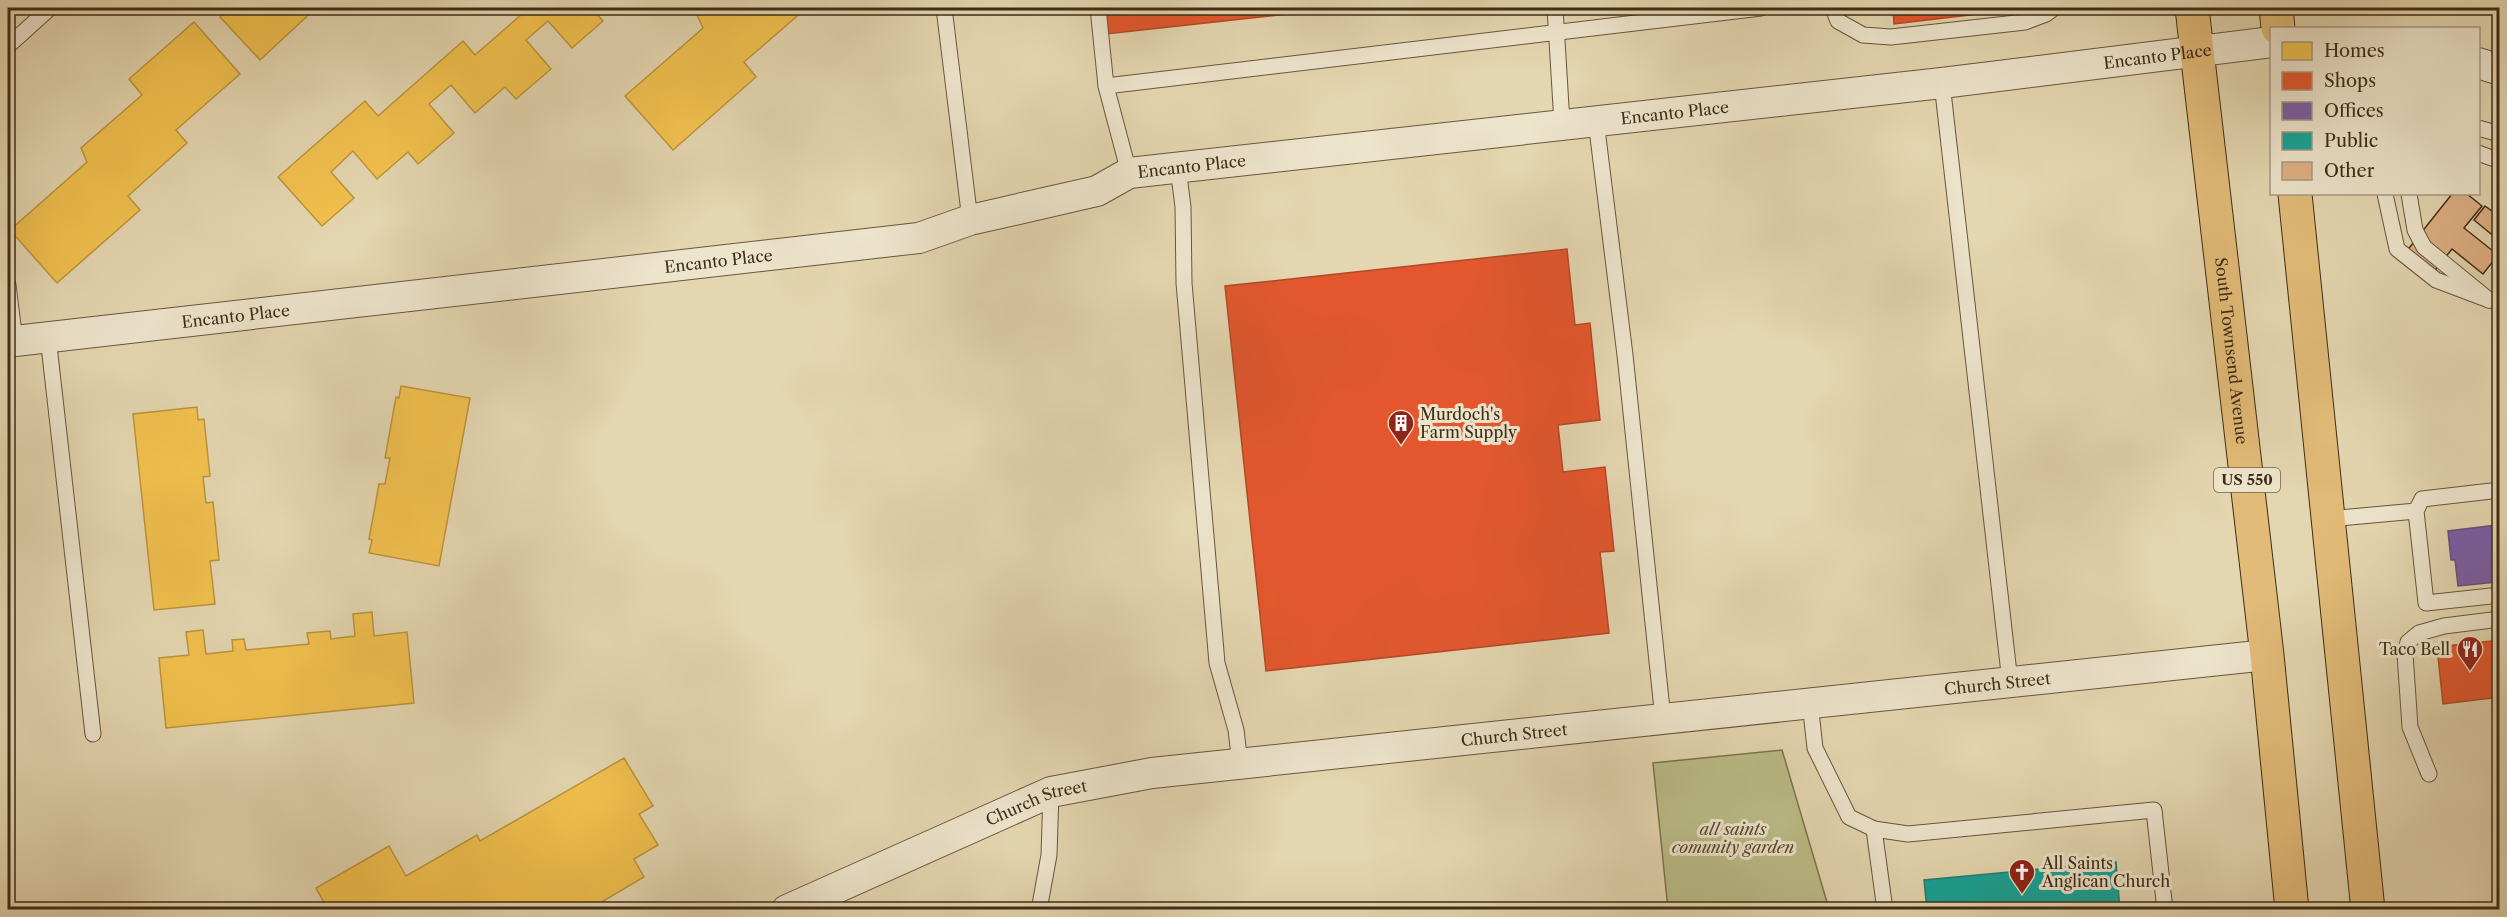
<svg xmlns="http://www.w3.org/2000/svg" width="2507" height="917" font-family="'Libre Caslon Text',serif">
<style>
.green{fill:#babc87;stroke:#7c744e;stroke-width:1.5}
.homes{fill:#f2c14e;stroke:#bc943d;stroke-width:1.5}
.shops{fill:#e4572e;stroke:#b24a27;stroke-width:1.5}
.offices{fill:#7b5ea7;stroke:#694f7c;stroke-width:1.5}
.public{fill:#17a398;stroke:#237f71;stroke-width:1.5}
.building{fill:#dfb085;stroke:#3e2c16;stroke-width:1.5}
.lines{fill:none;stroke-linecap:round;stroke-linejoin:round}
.lane-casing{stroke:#68563c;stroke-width:17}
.street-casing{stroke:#68563c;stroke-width:32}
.highway-casing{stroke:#3e2c16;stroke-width:35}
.lane{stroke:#ede4cc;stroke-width:15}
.street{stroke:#ede4cc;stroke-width:30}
.highway{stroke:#e2bb78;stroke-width:33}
.labels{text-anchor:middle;stroke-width:6;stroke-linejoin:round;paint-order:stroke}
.shield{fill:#ede4cc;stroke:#72634d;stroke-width:1.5}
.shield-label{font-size:15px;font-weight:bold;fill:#3e2c16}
.street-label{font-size:16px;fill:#3e2c16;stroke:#ede4cc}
.poi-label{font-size:16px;fill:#3e2c16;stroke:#ede4cc;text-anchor:start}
.park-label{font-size:16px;font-style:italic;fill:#57492d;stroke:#ede4cc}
</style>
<rect width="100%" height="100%" fill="#e4d6b0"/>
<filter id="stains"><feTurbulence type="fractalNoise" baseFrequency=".00333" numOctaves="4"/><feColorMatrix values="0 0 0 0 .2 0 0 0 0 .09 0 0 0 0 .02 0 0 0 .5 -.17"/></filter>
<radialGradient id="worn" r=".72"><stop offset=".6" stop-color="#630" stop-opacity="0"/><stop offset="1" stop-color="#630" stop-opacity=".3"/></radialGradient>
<path class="green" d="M1782 750 1829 909H1668L1653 763Z"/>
<g class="homes">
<path d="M230 8H266L274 15 282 8H316L260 60 220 17Z"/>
<path d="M529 8H591L603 21 572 48 548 21 526 40 551 69 516 99 505 87 475 113 451 85 429 104 454 133 418 164 408 152 377 179 353 151 331 172 354 198 322 226 278 177 365 101 378 116 463 41 475 55Z"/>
<path d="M706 8H801L804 10 744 62 756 77 673 150 625 96 703 28 697 15Z"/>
<path d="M194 22 240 74 176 130 187 143 128 196 140 210 57 283 10 230 87 162 81 148 142 95 129 79Z"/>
<path d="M401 386 470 398 439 566 369 553 372 540 369 539 379 484H385L390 458H385L396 397 399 398Z"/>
<path d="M197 407 198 420 204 419 210 476 203 477 206 503 213 502 219 560 210 561 215 604 154 610 133 414Z"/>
<path d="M372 612 374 636 407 632 414 703 166 728 159 658 189 655 186 632 203 630 206 654 233 651 232 640 244 639 246 650 309 644 307 633 330 631 331 639 355 636 353 614Z"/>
<path d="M624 758 653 806 639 814 658 845 634 859 644 877 588 910H328L316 888 389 846 406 876 477 835 480 841Z"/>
</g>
<g class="shops">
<path d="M1104 8H1344L1106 34Z"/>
<path d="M1893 8H2020V9L1894 24Z"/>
<path d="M1567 249 1575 325 1590 323 1600 420 1558 425 1563 472 1605 467 1614 551 1600 552 1609 633 1266 671 1225 286Z"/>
<path d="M2500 640V697L2443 704 2437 647Z"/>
</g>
<path class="offices" d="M2494 505H2500V577H2495L2496 582 2458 586 2455 560H2451L2448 531 2497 525Z"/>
<path class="public" d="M2116 862 2120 910H1927L1924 880Z"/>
<g class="building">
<path d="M2452 194H2467L2482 206 2464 228 2498 255 2483 274 2452 249 2432 274 2405 253Z"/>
<path d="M2485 206 2500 217V234L2496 238 2474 220Z"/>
</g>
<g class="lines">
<g class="lane-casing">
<g id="lane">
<path d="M944 8 970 220"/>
<path d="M1098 8 1106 86 1129 173"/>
<path d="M1555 8 1562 123"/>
<path d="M1833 8 1838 21 1863 35 1891 37 2025 22 2046 14 2054 8"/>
<path d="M8 46 50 8"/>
<path d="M1942 83 2010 682"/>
<path d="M1106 86 1761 8"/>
<path d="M1596 121 1625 355 1663 719"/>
<path d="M2478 128 2500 134"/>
<path d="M2478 153 2500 161"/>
<path d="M1178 167 1183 207 1184 283 1217 663 1236 730 1240 764"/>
<path d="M2385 194 2397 249 2436 280 2489 300"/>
<path d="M2409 194 2415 230 2424 247 2489 300 2500 301"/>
<path d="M8 285 15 341"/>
<path d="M48 337 93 734"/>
<path d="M2500 490 2422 499 2416 511 2426 603 2500 595"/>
<path d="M2328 519 2416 511"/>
<path d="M1810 703 1815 748 1849 817 1874 829 1908 834 2154 810 2165 910"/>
<path d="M2429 774 2410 727 2405 654 2408 642 2419 633 2444 626 2500 619"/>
<path d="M1874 829 1885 910"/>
<path d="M1039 910 1049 855 1051 792"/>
</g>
</g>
<g class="street-casing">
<g id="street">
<path d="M2478 63 2500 70"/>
<path id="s1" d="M15 341 919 238 970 220 1097 191 1129 173 1942 83 2272 42"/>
<path id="s2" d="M787 910 1051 792 1152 773 2267 655"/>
</g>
</g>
<g class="highway-casing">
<g id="highway">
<path id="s3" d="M2192 8 2267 655 2292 910"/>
<path d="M2276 8 2278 28"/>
<path d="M2295 194 2368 910"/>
</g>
</g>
<use href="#lane" class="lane"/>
<use href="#street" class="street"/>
<use href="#highway" class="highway"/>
</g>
<defs>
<g id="building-pin" transform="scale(1.35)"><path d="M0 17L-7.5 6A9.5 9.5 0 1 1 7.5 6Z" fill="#8f2418" stroke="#ede4cc"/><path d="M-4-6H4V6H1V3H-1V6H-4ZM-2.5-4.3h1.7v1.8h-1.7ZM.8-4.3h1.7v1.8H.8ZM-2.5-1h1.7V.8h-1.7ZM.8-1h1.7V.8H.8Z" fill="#fff"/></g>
<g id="restaurant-pin" transform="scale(1.35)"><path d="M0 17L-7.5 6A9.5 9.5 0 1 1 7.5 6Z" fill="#8f2418" stroke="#ede4cc"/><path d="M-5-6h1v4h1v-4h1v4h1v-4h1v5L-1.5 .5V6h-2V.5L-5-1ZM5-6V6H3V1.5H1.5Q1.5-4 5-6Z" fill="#fff"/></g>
<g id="church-pin" transform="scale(1.35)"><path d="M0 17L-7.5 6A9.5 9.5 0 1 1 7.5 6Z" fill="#8f2418" stroke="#ede4cc"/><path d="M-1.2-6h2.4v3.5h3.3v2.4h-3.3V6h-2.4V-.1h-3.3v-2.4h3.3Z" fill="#fff"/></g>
</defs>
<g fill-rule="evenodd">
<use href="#building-pin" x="1401" y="423"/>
<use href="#restaurant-pin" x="2470" y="649"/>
<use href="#church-pin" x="2022" y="872"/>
</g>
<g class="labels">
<rect class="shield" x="2214" y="468" width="66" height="24" rx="4.5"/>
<g class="shield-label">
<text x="2247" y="485">US 550</text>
</g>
<g class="street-label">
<text dy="6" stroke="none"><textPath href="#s1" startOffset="2166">Encanto Place</textPath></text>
<text dy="6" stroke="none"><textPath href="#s1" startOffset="1680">Encanto Place</textPath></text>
<text dy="6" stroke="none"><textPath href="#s1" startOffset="1194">Encanto Place</textPath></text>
<text dy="6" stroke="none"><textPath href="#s1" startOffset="708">Encanto Place</textPath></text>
<text dy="6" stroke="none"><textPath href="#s1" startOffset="222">Encanto Place</textPath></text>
<text dy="6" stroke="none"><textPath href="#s3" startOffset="345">South Townsend Avenue</textPath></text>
<text dy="6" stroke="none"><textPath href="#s2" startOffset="1242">Church Street</textPath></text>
<text dy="6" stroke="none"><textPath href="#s2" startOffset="756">Church Street</textPath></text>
<text dy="6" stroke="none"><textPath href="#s2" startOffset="272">Church Street</textPath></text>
</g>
<g class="poi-label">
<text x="1420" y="420">Murdoch's<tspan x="1420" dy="18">Farm Supply</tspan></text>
<text x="2450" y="655" text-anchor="end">Taco Bell</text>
<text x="2042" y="869">All Saints<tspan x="2042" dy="18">Anglican Church</tspan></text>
</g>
<g class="park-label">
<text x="1733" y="835">all saints<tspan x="1733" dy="18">comunity garden</tspan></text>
</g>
</g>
<rect width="2507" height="917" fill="none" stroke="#e4d6b0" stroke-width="30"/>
<rect x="9" y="9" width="2489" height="899" fill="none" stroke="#3e2c16" stroke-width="3"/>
<rect x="15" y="15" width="2477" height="887" fill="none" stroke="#3e2c16" stroke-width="1.5"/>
<rect x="2270" y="27" width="210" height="168" fill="#ede4cc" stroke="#a79a83" stroke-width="1.5"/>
<rect x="2282" y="42" width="30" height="18" fill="#f2c14e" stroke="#a79a83" stroke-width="1.5"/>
<text x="2324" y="57" font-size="18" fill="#3e2c16">Homes</text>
<rect x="2282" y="72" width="30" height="18" fill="#e4572e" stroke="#a79a83" stroke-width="1.5"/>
<text x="2324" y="87" font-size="18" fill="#3e2c16">Shops</text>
<rect x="2282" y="102" width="30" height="18" fill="#7b5ea7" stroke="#a79a83" stroke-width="1.5"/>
<text x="2324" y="117" font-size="18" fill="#3e2c16">Offices</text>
<rect x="2282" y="132" width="30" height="18" fill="#17a398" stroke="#a79a83" stroke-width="1.5"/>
<text x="2324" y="147" font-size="18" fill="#3e2c16">Public</text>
<rect x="2282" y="162" width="30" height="18" fill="#dfb085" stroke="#a79a83" stroke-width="1.5"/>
<text x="2324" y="177" font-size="18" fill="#3e2c16">Other</text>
<rect width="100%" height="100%" filter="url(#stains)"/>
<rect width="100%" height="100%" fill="url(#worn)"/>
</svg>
